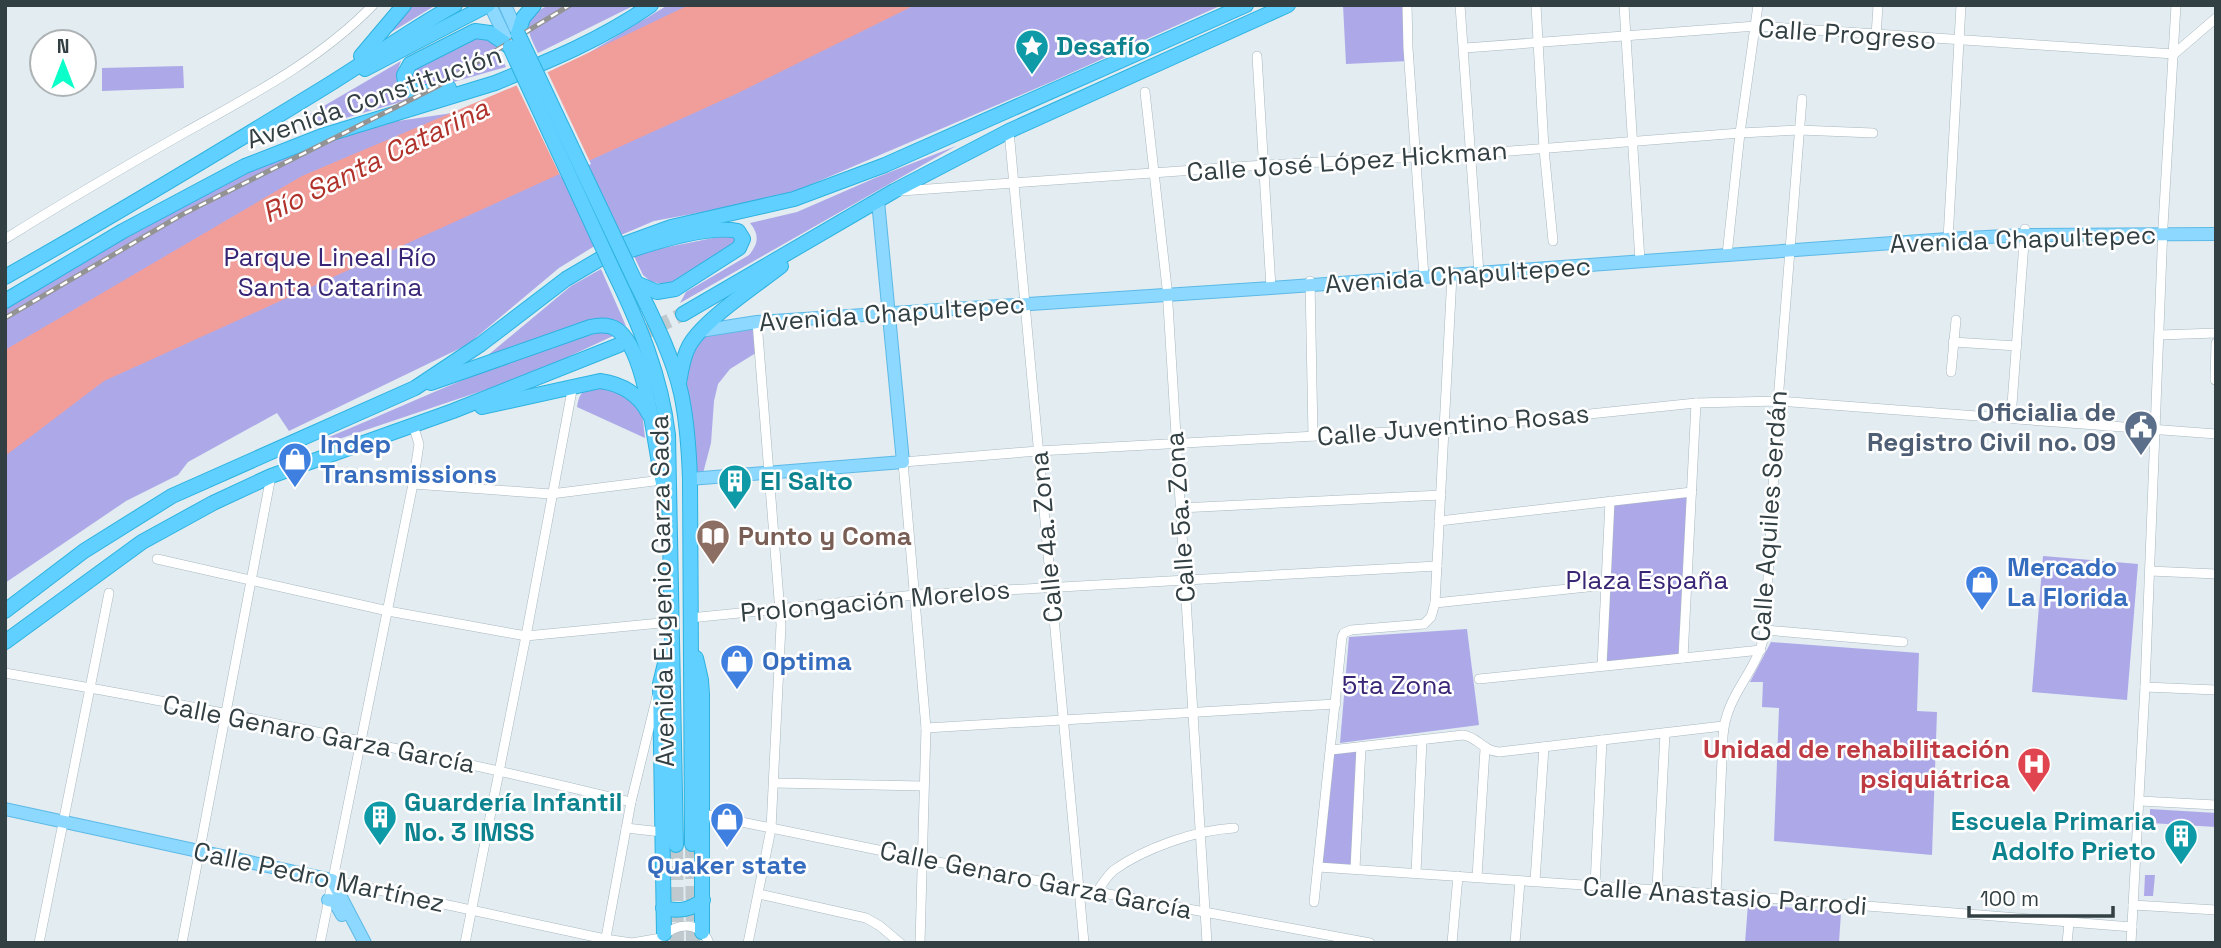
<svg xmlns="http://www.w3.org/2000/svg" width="2221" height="948" font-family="'Space Grotesk',sans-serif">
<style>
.green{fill:#ada9e8}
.water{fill:#f19e9b}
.pier{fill:#e2ecf1}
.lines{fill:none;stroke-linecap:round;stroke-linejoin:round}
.highway-tunnel{stroke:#bfc9ce;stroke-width:14;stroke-dasharray:14 7;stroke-linecap:butt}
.minor-casing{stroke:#a7b8c0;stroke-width:10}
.major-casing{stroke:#5cb9e6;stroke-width:14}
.highway-casing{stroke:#2db2e0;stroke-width:16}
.minor{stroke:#fff;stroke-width:9}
.major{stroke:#8dd8ff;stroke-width:12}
.highway{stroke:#5fd0ff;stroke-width:14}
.rail-casing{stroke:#939393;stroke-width:5}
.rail{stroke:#fff;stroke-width:2.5;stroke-dasharray:8;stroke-linecap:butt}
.highway-bridge-casing{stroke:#2db2e0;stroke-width:16;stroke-linecap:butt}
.highway-bridge{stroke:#5fd0ff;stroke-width:14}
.labels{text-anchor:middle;stroke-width:5;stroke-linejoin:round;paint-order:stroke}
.street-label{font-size:26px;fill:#323f43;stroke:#fff}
.culture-label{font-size:26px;font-weight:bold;fill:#0d838f;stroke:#fff;text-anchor:start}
.park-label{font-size:26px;fill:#392575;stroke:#fff}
.service-label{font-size:26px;font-weight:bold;fill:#4e5e75;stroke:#fff;text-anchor:end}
.shop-label{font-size:26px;font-weight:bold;fill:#366cbe;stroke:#fff;text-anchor:start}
.education-label{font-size:26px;font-weight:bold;fill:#785e54;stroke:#fff;text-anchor:start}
.health-label{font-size:26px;font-weight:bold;fill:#be3a42;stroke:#fff;text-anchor:end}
.water-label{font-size:28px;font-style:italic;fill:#b0312a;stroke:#fff}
</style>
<rect width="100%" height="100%" fill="#e2ecf1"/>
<g class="green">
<path d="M412 5H436L385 36Z"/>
<path d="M549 5H635L538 53C526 29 521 18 549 5Z"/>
<path d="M668 5H1222L1051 82 791 193 763 201 654 221 593 247 559 268 467 345 289 431 277 413 188 462 178 475 126 501 5 583V309L98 252 249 170 357 127 473 110 577 60Z"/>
<path d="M1343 5H1407L1409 61 1346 64Z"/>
<path d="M474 36 491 37 506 67 429 89H420L411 80 415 68Z"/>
<path d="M401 61C395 77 395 89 411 99L318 126 310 114Z"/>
<path d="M183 66 184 88 102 91V68Z"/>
<path d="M956 146 680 303 686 292 749 255C758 244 760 235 750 223L797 212 875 178Z"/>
<path d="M733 234 736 237V243L674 283 661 284 650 281 643 275 633 254Z"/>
<path d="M601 269 626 326 611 319 599 318 481 361 571 286Z"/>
<path d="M757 322 759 351 730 369 718 384 714 401 711 443 702 477 690 479 684 359 700 331Z"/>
<path d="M605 331 613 336 529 375 330 442 329 437C418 400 512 354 605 331Z"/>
<path d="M593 387 621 390 642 411 645 438 577 407C579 395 581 391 593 387Z"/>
<path d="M1692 492 1683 658 1602 666 1610 501Z"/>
<path d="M2043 556 2138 564 2127 700 2032 692Z"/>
<path d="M1467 629 1479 725 1340 743 1349 637Z"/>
<path d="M1771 642 1919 653 1917 711 1937 712 1932 855 1774 841 1779 708 1762 707 1763 682H1750Z"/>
<path d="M1361 747 1355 869 1318 867 1331 750Z"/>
<path d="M2150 809 2216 813V827L2150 823Z"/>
<path d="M2145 875H2155L2153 896H2144Z"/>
<path d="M1748 904 1841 912 1839 943H1745Z"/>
</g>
<path class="water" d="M689 5H915L736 94 104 381 5 456V350L302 176 548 72Z"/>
<path class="pier" d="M546 69 591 164 561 177 515 82Z"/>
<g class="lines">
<g class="highway-tunnel">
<path d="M619 345 683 314"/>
<path d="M692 844 693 943"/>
<path d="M676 845 677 943"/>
</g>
<g class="minor-casing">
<g id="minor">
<path d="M1407 5 1408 48 1424 277"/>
<path d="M1460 5 1479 273"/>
<path d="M1536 5 1544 149 1553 241"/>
<path d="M1624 5 1640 261"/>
<path d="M1876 36 1878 5"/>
<path d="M1465 48 1756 26 2174 54 2216 18"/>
<path d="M1257 56 1271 288"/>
<path d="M1145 92 1167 288 1207 943"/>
<path d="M1009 131 1084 943"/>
<path d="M901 191 1264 165 1472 154 1740 133 1799 130 1873 133"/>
<path d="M5 239C64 202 124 167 184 133 250 96 320 60 373 5"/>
<path d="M1948 239 1961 5"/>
<path d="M1727 255 1740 133 1758 5"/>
<path d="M1310 281 1313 436"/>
<path d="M2160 335 2216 333"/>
<path d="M1953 342 2017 346"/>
<path d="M1951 372 1956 320"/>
<path d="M2215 380 2216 343"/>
<path d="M2011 418 2025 229"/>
<path d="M413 484 551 494 662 480"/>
<path d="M1180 508 1441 495"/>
<path d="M1439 521 1692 492"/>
<path d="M157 559 388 611 526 636 671 622"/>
<path d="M2150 571 2216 574"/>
<path d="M1435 603 1606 585"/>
<path d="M690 618 915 595 1437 566"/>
<path d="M1765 630 1903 642"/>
<path d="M1683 658 1696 403"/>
<path d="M1602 666 1610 501"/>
<path d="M5 673C215 709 424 752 631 802"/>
<path d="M1479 679 1761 650"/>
<path d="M2145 687 2216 690"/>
<path d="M926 728 1336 704"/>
<path d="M1331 750 1463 735C1478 737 1483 751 1499 752L1723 726"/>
<path d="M774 783 923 786"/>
<path d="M2140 801 2216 805"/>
<path d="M703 814 922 859 1370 943"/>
<path d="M626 828 662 832"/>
<path d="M1318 867 1716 894 2132 927"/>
<path d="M1355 869 1361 747"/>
<path d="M1416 873 1422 740"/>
<path d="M1477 877 1485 749"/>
<path d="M332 880 605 939 632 943 661 938"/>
<path d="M1535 881 1544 747"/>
<path d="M1595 885 1602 740"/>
<path d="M1657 889 1665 733"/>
<path d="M1097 892C1102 884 1107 876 1114 870 1145 848 1196 830 1234 828"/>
<path d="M759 894 866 918 880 926 900 943"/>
<path d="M1716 894 1723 736C1726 692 1759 672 1765 630L1778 401 1802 99"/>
<path d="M1314 902 1342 637 1344 633 1351 630 1424 624 1431 617 1435 603 1452 275"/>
<path d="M2133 905 2216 910"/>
<path d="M663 936C678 922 700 921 709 943"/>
<path d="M39 943 109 593"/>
<path d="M182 943 271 476"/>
<path d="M320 943 413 484 419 444 413 425"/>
<path d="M465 943 526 636 573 385"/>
<path d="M605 943 631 802 657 696"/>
<path d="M748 943 771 829 781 625 757 322"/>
<path d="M920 943 926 728 903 462 1038 451 1445 429 1696 403 1778 401 2216 434"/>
<path d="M1452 943 1458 876"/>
<path d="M1515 943 1520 881"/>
<path d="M2067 943 2069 923"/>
<path d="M2131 943 2145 687 2163 226 2176 5"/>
</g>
</g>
<g class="major-casing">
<g id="major">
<path d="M490 5 510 47"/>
<path d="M505 5 518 34"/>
<path d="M700 331 757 322 1271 288 1948 239 2025 235 2216 234"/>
<path d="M690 479 903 462 878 201"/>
<path d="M5 809 332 880 365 943"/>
<path d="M328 900 334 901 342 915"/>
</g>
</g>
<g class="highway-casing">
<g id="highway">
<path d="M518 34 523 18 534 5"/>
<path d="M361 56 404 5"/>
<path d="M365 69 488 5"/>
<path d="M449 88 432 92H414L405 82 404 75 410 64 475 31 490 33 510 47"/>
<path d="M628 251C655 242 711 225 738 231L743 239 739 248 675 289 657 292 636 283"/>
<path d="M627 264C646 305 671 349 681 393 687 421 689 450 690 479L692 844"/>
<path d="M613 270C639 323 661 376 668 435L676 845"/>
<path d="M5 277C113 216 219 152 325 87 369 60 410 30 455 5"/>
<path d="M5 301 123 231 245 166 322 136 495 83C549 61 603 39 651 5"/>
<path d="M683 314 894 191 1009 131 1288 5"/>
<path d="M431 383 590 327C599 325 608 324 616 329 648 349 654 451 664 487"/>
<path d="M679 383C681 371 683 357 689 346 703 320 757 285 781 266"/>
<path d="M482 407 600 381C622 384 639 394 649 414"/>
<path d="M5 611 84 551 172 496 415 388 481 344 566 279 627 243 671 227 794 199 885 165 1246 5"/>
<path d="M5 642 142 542 213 503 271 476 453 411 619 345"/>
<path d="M696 658 701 680 702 694V932"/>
<path d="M663 908C679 912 691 910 703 900"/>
<path d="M664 934 660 684 667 655"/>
</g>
</g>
<use href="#minor" class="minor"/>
<use href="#major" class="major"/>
<use href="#highway" class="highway"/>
<g class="rail-casing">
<path id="rail" d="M5 318 183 214 438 86 570 5"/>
</g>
<use href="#rail" class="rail"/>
<g class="highway-bridge-casing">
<g id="highway-bridge">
<path d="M518 34 627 264"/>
<path d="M510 47 613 270"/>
</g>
</g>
<use href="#highway-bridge" class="highway-bridge"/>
</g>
<defs>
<g id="sight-pin" transform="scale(1.75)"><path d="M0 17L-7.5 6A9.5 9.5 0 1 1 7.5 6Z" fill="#0f9aa8" stroke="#fff"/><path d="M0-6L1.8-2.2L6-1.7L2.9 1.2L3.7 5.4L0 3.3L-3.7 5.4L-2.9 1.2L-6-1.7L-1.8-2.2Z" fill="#fff"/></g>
<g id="civic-pin" transform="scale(1.75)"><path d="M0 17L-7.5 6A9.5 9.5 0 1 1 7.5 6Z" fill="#5c6f8a" stroke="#fff"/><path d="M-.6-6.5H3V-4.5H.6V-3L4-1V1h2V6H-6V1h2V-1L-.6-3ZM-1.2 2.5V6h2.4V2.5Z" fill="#fff"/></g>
<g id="shop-pin" transform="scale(1.75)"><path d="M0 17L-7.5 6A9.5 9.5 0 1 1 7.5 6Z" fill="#3f7fe0" stroke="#fff"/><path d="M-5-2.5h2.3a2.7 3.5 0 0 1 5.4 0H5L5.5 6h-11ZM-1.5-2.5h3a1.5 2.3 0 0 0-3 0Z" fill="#fff"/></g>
<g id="building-pin" transform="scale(1.75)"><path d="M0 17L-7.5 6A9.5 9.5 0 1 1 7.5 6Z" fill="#0f9aa8" stroke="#fff"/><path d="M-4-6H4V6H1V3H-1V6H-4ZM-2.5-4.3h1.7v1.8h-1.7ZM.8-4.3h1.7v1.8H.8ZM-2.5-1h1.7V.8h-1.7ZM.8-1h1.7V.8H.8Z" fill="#fff"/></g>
<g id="library-pin" transform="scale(1.75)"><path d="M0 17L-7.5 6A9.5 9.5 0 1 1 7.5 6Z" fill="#8d6e63" stroke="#fff"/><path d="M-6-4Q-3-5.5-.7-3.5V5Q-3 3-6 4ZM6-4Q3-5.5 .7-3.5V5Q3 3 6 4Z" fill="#fff"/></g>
<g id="hospital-pin" transform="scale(1.75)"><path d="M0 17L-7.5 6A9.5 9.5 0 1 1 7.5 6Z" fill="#e0444e" stroke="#fff"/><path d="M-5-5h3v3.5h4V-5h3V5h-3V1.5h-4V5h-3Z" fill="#fff"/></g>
</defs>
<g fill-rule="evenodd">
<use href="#sight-pin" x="1032" y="46"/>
<use href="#civic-pin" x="2141" y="427"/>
<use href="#shop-pin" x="295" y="459"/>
<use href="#building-pin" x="735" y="481"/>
<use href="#library-pin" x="713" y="536"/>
<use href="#shop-pin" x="1982" y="582"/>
<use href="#shop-pin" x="737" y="661"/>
<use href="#hospital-pin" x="2034" y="764"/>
<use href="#building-pin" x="380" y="817"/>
<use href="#shop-pin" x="727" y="819"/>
<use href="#building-pin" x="2181" y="836"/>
</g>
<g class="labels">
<g class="street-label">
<text transform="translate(1847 34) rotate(4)" y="9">Calle Progreso</text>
<text transform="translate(374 97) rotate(-19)" y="9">Avenida Constitución</text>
<text transform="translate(1347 161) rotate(-4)" y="9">Calle José López Hickman</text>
<text transform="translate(2023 239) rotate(-2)" y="9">Avenida Chapultepec</text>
<text transform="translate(1458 275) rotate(-4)" y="9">Avenida Chapultepec</text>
<text transform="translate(892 313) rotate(-4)" y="9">Avenida Chapultepec</text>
<text transform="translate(1453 425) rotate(-5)" y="9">Calle Juventino Rosas</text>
<text transform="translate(1769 516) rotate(-86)" y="9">Calle Aquiles Serdán</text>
<text transform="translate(1180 517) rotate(-94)" y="9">Calle 5a. Zona</text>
<text transform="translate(1046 537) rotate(-95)" y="9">Calle 4a. Zona</text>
<text transform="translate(662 591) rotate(-91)" y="9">Avenida Eugenio Garza Sada</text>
<text transform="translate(875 601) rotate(-5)" y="9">Prolongación Morelos</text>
<text transform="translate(319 734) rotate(11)" y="9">Calle Genaro Garza García</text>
<text transform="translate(319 877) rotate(12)" y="9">Calle Pedro Martínez</text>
<text transform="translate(1036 880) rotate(11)" y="9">Calle Genaro Garza García</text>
<text transform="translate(1725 896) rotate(4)" y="9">Calle Anastasio Parrodi</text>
</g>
<g class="culture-label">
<text x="1056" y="55">Desafío</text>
<text x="760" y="490">El Salto</text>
<text x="404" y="811">Guardería Infantil<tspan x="404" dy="30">No. 3 IMSS</tspan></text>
<text x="2156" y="830" text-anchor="end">Escuela Primaria<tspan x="2156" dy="30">Adolfo Prieto</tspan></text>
</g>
<g class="park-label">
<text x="330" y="266">Parque Lineal Río<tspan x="330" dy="30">Santa Catarina</tspan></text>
<text x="1647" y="589">Plaza España</text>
<text x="1397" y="694">5ta Zona</text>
</g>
<g class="service-label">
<text x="2116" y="421">Oficialia de<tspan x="2116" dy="30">Registro Civil no. 09</tspan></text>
</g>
<g class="shop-label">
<text x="320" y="453">Indep<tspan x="320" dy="30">Transmissions</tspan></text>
<text x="2007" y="576">Mercado<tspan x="2007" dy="30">La Florida</tspan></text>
<text x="762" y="670">Optima</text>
<text x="727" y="874" text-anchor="middle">Quaker state</text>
</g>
<g class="education-label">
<text x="738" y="545">Punto y Coma</text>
</g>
<g class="health-label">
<text x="2010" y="758">Unidad de rehabilitación<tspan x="2010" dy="30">psiquiátrica</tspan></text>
</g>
<g class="water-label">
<text transform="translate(375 160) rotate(-26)" y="10">Río Santa Catarina</text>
</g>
</g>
<rect width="2221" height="948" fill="none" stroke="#323f43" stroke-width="14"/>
<g transform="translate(63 63)"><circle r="33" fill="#ffffff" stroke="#adb2b4" stroke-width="2"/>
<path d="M0-5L12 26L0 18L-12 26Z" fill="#0bffc8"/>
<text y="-10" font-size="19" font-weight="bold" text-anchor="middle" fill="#323f43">N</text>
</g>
<path d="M1969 906v10h144v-10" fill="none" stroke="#323f43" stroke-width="3.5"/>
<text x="1980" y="906" font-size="21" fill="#323f43" stroke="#ffffff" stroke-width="5" paint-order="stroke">100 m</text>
</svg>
